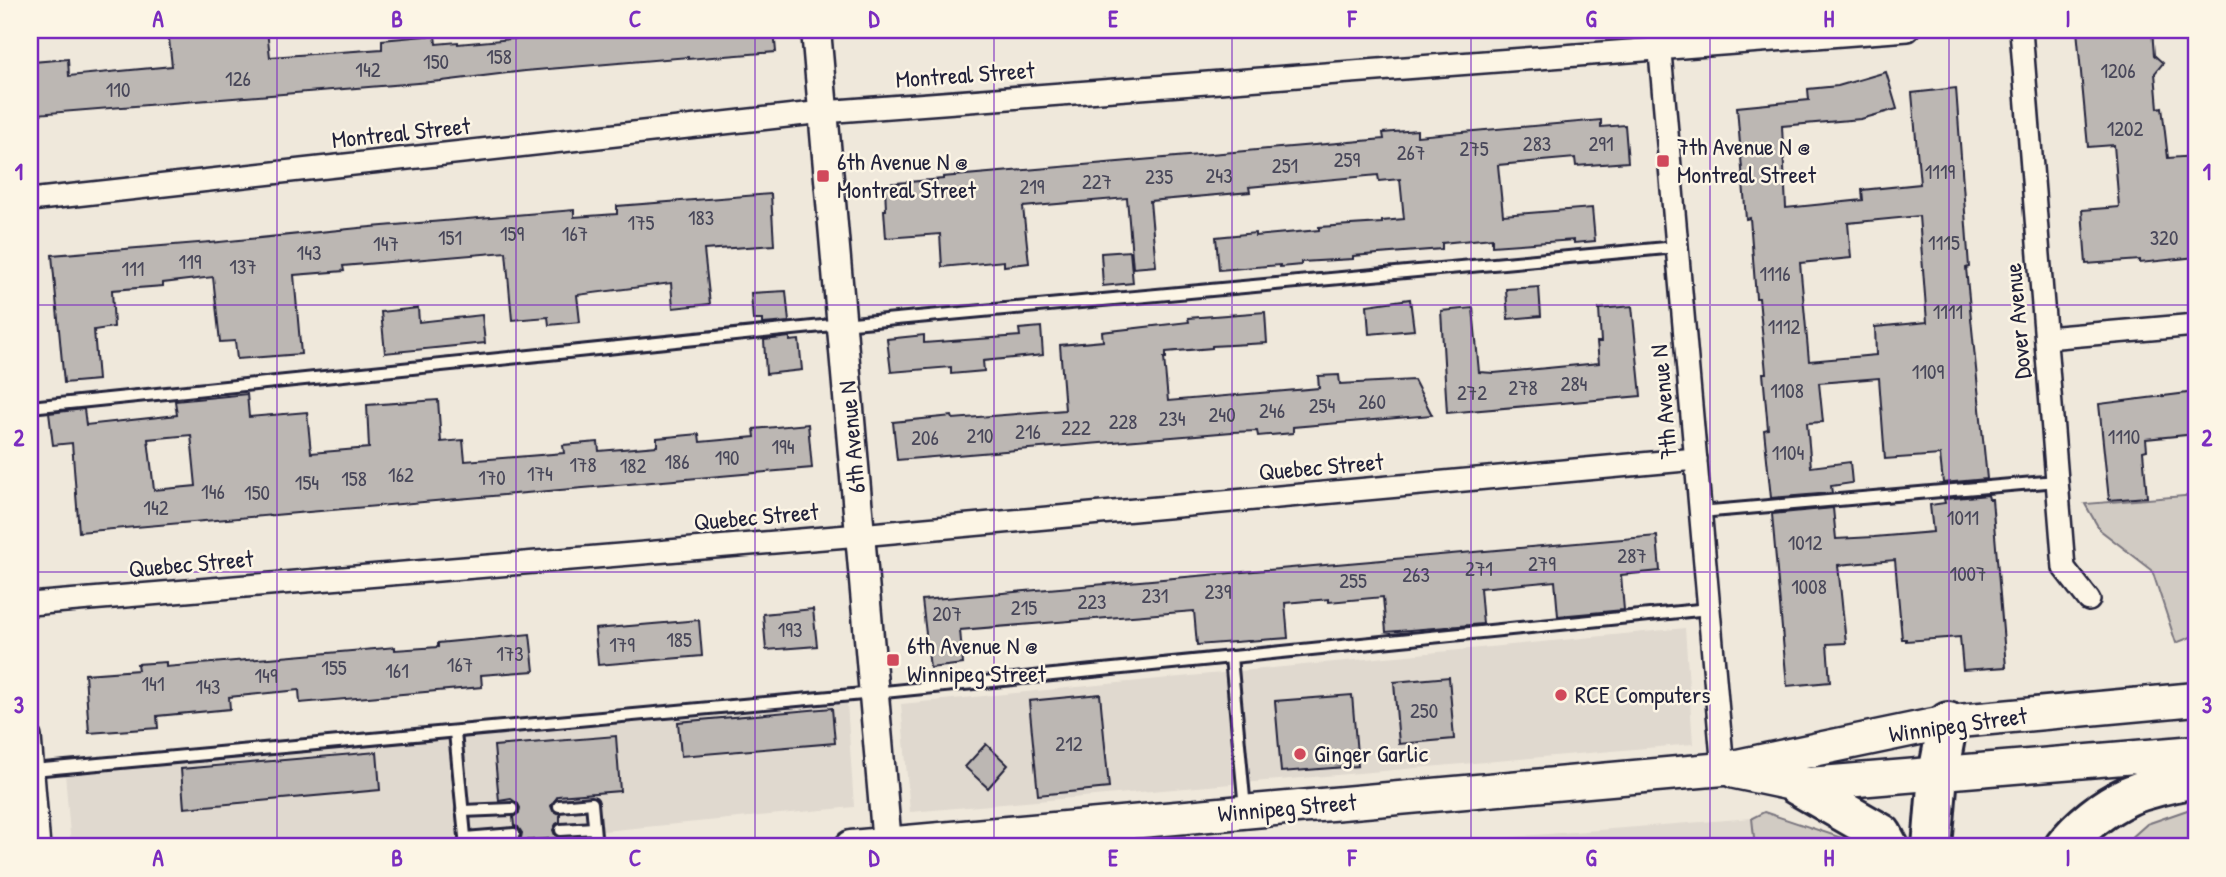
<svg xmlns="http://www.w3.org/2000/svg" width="2226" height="877" font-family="'Patrick Hand',sans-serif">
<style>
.built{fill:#e0d9cf}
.green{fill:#d1cbc3;stroke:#7a767f;stroke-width:2}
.building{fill:#bcb7b3;stroke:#22223b;stroke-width:2;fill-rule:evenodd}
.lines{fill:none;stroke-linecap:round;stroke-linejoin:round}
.service-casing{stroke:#22223b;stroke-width:16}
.minor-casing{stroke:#22223b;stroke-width:26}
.tertiary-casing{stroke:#22223b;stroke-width:33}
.secondary-casing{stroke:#22223b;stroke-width:37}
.motorway-casing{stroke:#22223b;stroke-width:44}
.service{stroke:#fcf5e5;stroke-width:10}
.minor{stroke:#fcf5e5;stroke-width:21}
.tertiary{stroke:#fcf5e5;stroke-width:28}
.secondary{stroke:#fcf5e5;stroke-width:32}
.motorway{stroke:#fcf5e5;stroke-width:38}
.grid{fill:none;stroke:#7b2cbf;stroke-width:2;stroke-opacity:0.55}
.poi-dot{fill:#d1495b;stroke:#fcf5e5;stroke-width:2.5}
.labels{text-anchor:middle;stroke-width:5;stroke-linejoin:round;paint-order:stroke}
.number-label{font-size:21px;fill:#484759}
.street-label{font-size:24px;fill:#22223b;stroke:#fcf5e5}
.poi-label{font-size:24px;fill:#22223b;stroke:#fcf5e5;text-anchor:start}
.neatline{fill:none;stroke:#7b2cbf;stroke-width:2.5}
.grid-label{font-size:23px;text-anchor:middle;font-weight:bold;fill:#7b2cbf}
</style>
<rect width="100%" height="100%" fill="#efe8db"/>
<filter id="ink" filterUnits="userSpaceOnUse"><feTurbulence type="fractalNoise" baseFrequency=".0143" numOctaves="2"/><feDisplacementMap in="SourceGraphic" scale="14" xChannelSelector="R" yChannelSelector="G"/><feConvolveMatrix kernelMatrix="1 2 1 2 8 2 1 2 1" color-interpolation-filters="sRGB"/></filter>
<g filter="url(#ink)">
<g class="built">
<path d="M1685 628 1693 744 910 812 901 704Z"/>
<path d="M847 703 854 807 437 847H71L65 773Z"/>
<path d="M1752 818 1755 847H1383Z"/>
</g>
<g class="green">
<path d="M2196 495V635L2176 643 2152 570 2100 530 2085 504Z"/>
<path d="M2196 807V847H2121L2147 824Z"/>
<path d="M1764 812 1863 845 1864 847H1755L1752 818Z"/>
</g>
<g class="building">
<path d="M168 30H267L270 57 382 49V40L435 35 436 44 458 42V44L609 30H774L776 52 688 59V57L525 71 442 81 37 114 33 62 68 59 69 76 172 66Z"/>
<path d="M2077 30H2152L2154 55 2163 63 2155 73 2158 108 2162 107 2168 158 2196 156V257L2140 263V260L2086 264 2082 210 2119 207 2114 145 2088 147Z"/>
<path d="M1886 72 1897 109 1861 119 1782 126 1786 208 1863 200 1862 190 1920 184 1912 93 1956 88 1969 267 1966 268 1987 479 1943 483 1940 455 1885 459 1879 378 1819 383 1823 422 1807 423 1811 467 1850 462 1852 483 1831 486 1832 493 1771 498 1764 430 1768 429 1763 373H1766L1759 298H1756L1750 218 1746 219 1737 107 1809 100 1808 89 1838 86ZM1919 216 1927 322 1875 327 1876 355 1809 361 1800 263 1851 258 1848 223Z"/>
<path d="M1601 120V127L1625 125 1628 162 1576 166 1575 158 1498 165 1503 215 1592 208 1595 241 1574 243V240L1492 246V238L1442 243V249L1353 256V259L1301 262V265L1280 267V265L1219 270 1216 237 1255 233V236L1319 230V227L1382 223V221L1404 219 1400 179 1379 181 1378 175 1249 187 1250 192 1150 201 1156 266 1133 268 1127 198 1023 207 1029 263 1004 266V261L942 267 940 234 886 238 884 210H886L885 184 943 179V177L1384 139 1383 133 1417 130V136Z"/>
<path d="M771 194 774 245 704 250 710 304 673 308 671 283 577 295 580 322 549 325 548 317 512 320 506 252 343 266 344 271 294 275 301 354 237 359 235 341 220 342 213 277 163 283V286L112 290 114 327 94 330 98 380 64 383 52 255 210 242V243L359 228 574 210V217L617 214V206Z"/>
<path d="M1130 251 1133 283 1103 286 1101 253Z"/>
<path d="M1539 287 1541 316 1508 319 1506 289Z"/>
<path d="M786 291 789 322 762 324V320H753L751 293Z"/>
<path d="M1410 299 1414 330 1369 334 1367 305Z"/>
<path d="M1632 306 1641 396 1447 413 1441 311 1473 308 1479 372 1494 373 1599 363 1597 342H1601L1599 309Z"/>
<path d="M418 308 419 322 482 315 485 343 385 353 381 312Z"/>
<path d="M1265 312 1267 343 1212 346V348L1166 352V358H1164L1168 401 1319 388 1318 376 1339 375 1340 384 1414 380 1432 415 1293 427V433L1258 436 1257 431 1232 432 897 460 893 422 952 416 953 419 1065 410 1060 345 1103 341 1102 332 1189 322 1188 318Z"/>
<path d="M1041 327 1043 355 983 361 984 371 951 374V367L891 372 887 339 924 335V343L1020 336 1019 329Z"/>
<path d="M790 337V341L799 340 802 370 766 374 764 340Z"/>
<path d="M2196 392V434L2146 439 2147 450 2143 451 2147 497 2109 500 2099 404Z"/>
<path d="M247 394 249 417 307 412 311 453 369 448 367 405 438 400 441 442 463 440 465 461 564 453 563 445 598 442 599 451 657 446V438L699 434 700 442 755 437 754 429 808 424 812 468 79 532 72 443 53 445 49 413 84 409 86 425 177 415 175 401ZM191 435 196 486 154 490 148 439Z"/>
<path d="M1988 495 1989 499H1992L2006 667 1963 670 1960 637 1906 641V639H1902L1895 560 1838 565 1846 643 1827 644 1830 682 1787 686 1772 514 1833 508 1836 539 1874 537 1933 532 1930 505 1945 503 1944 499Z"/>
<path d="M1657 536 1660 571 1621 575 1624 610 1558 616 1555 581 1480 588 1483 624 1386 632 1383 597 1329 602V599L1285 603 1288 638 1197 645 1194 611 1132 616 960 630 963 664 930 668 922 600Z"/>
<path d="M813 609 817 646 766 650 763 614Z"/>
<path d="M699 620 702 656 598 665 595 629Z"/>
<path d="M530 634 534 671 481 675 482 687 300 703 299 690 229 697 230 709 157 716 158 728 89 733 85 674 138 670 137 664 166 662V667L375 649 395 647V650L438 647V643Z"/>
<path d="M1449 677 1454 739 1399 744 1394 682Z"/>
<path d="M1100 694 1109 788 1038 795 1029 701Z"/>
<path d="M1352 695 1358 766 1281 772 1275 701Z"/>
<path d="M832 708 835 743 681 756 678 722Z"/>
<path d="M616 736 620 791 558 796 551 806 553 811 560 814V822L556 824 553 830 555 835 560 838 517 841 521 838 522 833 518 827 514 826 513 817 519 813 520 808 518 804 511 799 499 801 494 746Z"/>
<path d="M986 744 1008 765 988 788 965 767Z"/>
<path d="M377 752 380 790 184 808 181 769Z"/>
</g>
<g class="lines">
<g class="service-casing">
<g id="service">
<path d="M30 407 842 324 1677 247"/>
<path d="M1700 512 2057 481"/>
<path d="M1231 657 1245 809"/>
<path d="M455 732 466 847"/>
<path d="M33 770 874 693 1709 609"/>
<path d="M559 806 592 803 596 847"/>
<path d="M462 811 512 809"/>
<path d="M561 830 594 828"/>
<path d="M465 838 514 834"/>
</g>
</g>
<g class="minor-casing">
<g id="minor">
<path d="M1658 30 1723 769"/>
<path d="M2021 30 2064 568 2089 600"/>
<path d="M30 200 823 112 1908 30"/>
<path d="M2046 338 2196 325"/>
<path d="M30 604 860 535 1696 459"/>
<path d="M30 737 39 847"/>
</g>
</g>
<g class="tertiary-casing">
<path id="tertiary" d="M816 30 887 844"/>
</g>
<g class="secondary-casing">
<g id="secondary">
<path d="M1735 772 1797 785 2196 752"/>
<path d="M851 847 1723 769 1948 722 2196 699"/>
</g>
</g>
<g class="motorway-casing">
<g id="motorway">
<path d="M1797 785 1882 834 1889 847"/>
<path d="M1932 847 1938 774 1948 722"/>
<path d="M2064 847C2080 826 2104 807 2128 796 2147 787 2175 783 2196 777"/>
</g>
</g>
<use href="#service" class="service"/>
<use href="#minor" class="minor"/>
<use href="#tertiary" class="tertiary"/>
<use href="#secondary" class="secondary"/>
<use href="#motorway" class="motorway"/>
</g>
</g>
<path class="grid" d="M277 30V847M516 30V847M755 30V847M994 30V847M1232 30V847M1471 30V847M1710 30V847M1949 30V847M30 305H2196M30 572H2196"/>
<g class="poi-dot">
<rect x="1656" y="154" width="14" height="14" rx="3.5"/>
<rect x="816" y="169" width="14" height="14" rx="3.5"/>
<rect x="886" y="653" width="14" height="14" rx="3.5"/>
<circle cx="1561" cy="695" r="7"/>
<circle cx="1300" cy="754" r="7"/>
</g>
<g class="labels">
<g class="number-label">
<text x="499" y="64">158</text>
<text x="436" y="69">150</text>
<text x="368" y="77">142</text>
<text x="2118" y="78">1206</text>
<text x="238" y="86">126</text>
<text x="118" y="97">110</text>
<text x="2125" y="136">1202</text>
<text x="1537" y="151">283</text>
<text x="1601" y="151">291</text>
<text x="1474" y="156">275</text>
<text x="1411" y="160">267</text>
<text x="1347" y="167">259</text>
<text x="1285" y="173">251</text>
<text x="1940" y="179">1119</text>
<text x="1219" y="183">243</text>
<text x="1159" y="184">235</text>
<text x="1097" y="189">227</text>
<text x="1032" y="194">219</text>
<text x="701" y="225">183</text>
<text x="641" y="230">175</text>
<text x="512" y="241">159</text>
<text x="575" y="241">167</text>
<text x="450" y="245">151</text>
<text x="2164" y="245">320</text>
<text x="1944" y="250">1115</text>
<text x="386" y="251">147</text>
<text x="309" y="260">143</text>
<text x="190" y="269">119</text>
<text x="243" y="274">137</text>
<text x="133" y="276">111</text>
<text x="1775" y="281">1116</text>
<text x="1948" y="319">1111</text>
<text x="1784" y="334">1112</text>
<text x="1928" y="379">1109</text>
<text x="1574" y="391">284</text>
<text x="1523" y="395">278</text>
<text x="1787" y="398">1108</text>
<text x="1472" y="400">272</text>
<text x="1372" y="409">260</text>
<text x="1322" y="413">254</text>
<text x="1272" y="418">246</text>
<text x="1222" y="422">240</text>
<text x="1172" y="426">234</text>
<text x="1123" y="429">228</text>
<text x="1076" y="435">222</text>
<text x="1028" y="439">216</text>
<text x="980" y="443">210</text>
<text x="2124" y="444">1110</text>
<text x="925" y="445">206</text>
<text x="783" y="454">194</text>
<text x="1788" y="460">1104</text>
<text x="727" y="465">190</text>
<text x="677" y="469">186</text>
<text x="583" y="472">178</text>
<text x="633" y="473">182</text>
<text x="540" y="481">174</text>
<text x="401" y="482">162</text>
<text x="492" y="485">170</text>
<text x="354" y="486">158</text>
<text x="307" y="490">154</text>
<text x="213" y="499">146</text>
<text x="257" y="500">150</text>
<text x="156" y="515">142</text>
<text x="1963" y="525">1011</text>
<text x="1805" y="550">1012</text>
<text x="1632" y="563">287</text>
<text x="1542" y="571">279</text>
<text x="1479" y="576">271</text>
<text x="1968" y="581">1007</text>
<text x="1416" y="582">263</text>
<text x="1353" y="588">255</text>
<text x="1809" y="594">1008</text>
<text x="1218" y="599">239</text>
<text x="1155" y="603">231</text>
<text x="1092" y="609">223</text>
<text x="1024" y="615">215</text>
<text x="947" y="621">207</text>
<text x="790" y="637">193</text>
<text x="679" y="647">185</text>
<text x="622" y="652">179</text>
<text x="510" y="661">173</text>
<text x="460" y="672">167</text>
<text x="334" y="675">155</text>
<text x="397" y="678">161</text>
<text x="266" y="683">149</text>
<text x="153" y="691">141</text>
<text x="208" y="694">143</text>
<text x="1424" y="718">250</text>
<text x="1069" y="751">212</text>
</g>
<g class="street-label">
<text transform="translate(965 75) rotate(-4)" y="8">Montreal Street</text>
<text transform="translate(401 133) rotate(-6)" y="8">Montreal Street</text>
<text transform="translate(2018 321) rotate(-95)" y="8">Dover Avenue</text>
<text transform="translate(1664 402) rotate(-95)" y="8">7th Avenue N</text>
<text transform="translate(852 437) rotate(-95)" y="8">6th Avenue N</text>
<text transform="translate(1321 467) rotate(-5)" y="8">Quebec Street</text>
<text transform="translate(756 517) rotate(-5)" y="8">Quebec Street</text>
<text transform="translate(191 564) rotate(-5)" y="8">Quebec Street</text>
<text transform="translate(1958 725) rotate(-8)" y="8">Winnipeg Street</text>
<text transform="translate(1287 808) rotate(-5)" y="8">Winnipeg Street</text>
</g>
<g class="poi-label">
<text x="1677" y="155">7th Avenue N @<tspan x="1677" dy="28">Montreal Street</tspan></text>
<text x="837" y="170">6th Avenue N @<tspan x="837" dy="28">Montreal Street</tspan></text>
<text x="907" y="654">6th Avenue N @<tspan x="907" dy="28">Winnipeg Street</tspan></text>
<text x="1575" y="703">RCE Computers</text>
<text x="1314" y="762">Ginger Garlic</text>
</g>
</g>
<rect width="2226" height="877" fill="none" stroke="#fcf5e5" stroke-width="77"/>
<rect x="38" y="38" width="2150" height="800" class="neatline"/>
<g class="grid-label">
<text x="158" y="27">A</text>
<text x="397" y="27">B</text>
<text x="635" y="27">C</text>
<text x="874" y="27">D</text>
<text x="1113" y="27">E</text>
<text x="1352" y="27">F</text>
<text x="1591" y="27">G</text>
<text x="1829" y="27">H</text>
<text x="2068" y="27">I</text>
<text x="19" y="180">1</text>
<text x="2207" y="180">1</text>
<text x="19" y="446">2</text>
<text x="2207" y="446">2</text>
<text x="19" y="713">3</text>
<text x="2207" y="713">3</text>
<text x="158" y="866">A</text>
<text x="397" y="866">B</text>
<text x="635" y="866">C</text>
<text x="874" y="866">D</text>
<text x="1113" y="866">E</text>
<text x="1352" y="866">F</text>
<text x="1591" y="866">G</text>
<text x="1829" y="866">H</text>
<text x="2068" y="866">I</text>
</g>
</svg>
